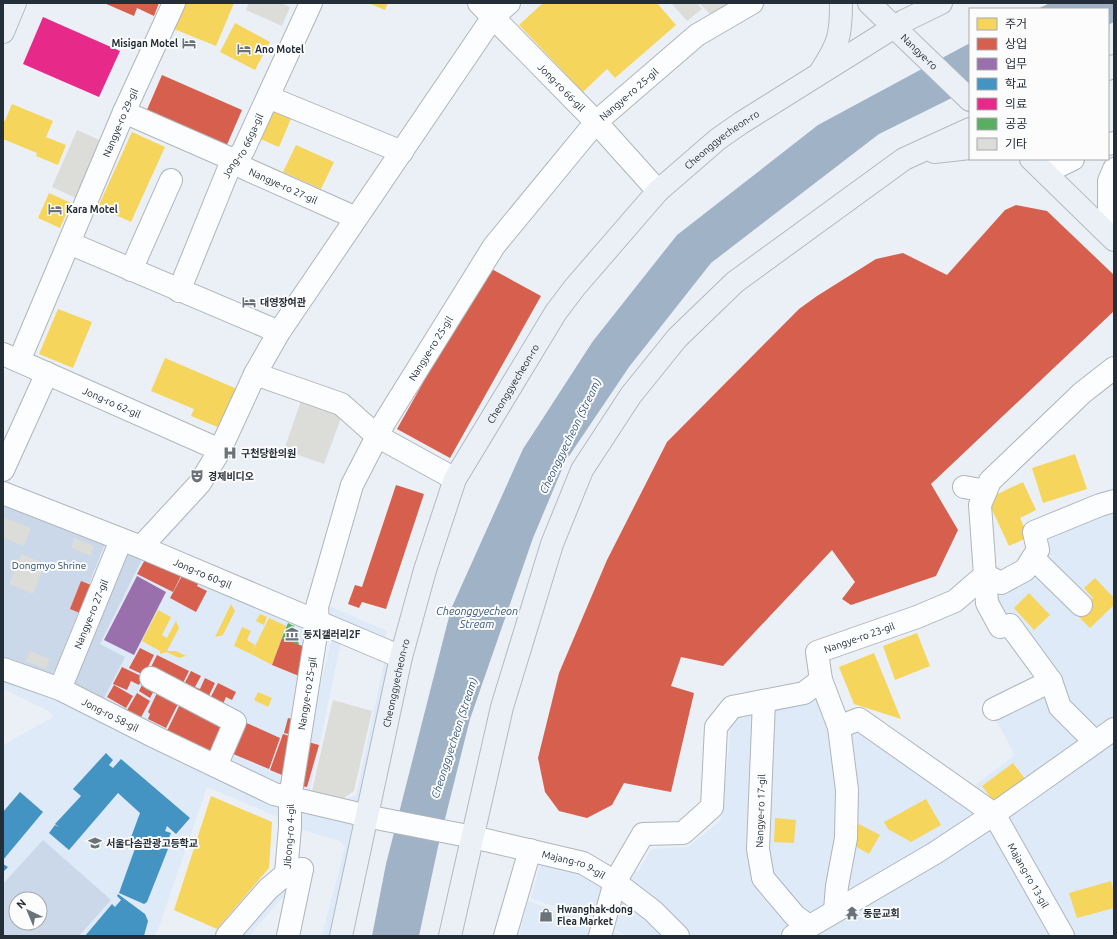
<svg xmlns="http://www.w3.org/2000/svg" width="1117" height="939" font-family="Ubuntu,'Noto Sans KR',sans-serif">
<style>
.built{fill:#deeaf8;fill-rule:evenodd}
.green{fill:#cad8e9;fill-rule:evenodd}
.water{fill:#a0b2c5}
.homes{fill:#f6d55c}
.shops{fill:#d6604d}
.offices{fill:#9970ab}
.schools{fill:#4393c3}
.health{fill:#e7298a}
.public{fill:#5aae61}
.building{fill:#dcdcd9}
.lines{fill:none;stroke-linecap:round;stroke-linejoin:round}
.minor-casing{stroke:#aeb5bc;stroke-width:24}
.major-casing{stroke:#b0bac5;stroke-width:24}
.minor{stroke:#fcfdfe;stroke-width:22}
.major{stroke:#ebf0f6;stroke-width:22}
.labels{text-anchor:middle;stroke-width:4;stroke-linejoin:round;paint-order:stroke}
.poi-label{font-size:10px;font-weight:bold;fill:#242e38;stroke:#fcfcfc;text-anchor:start}
.street-label{font-size:10px;fill:#242e38;stroke:#fcfcfc}
.park-label{font-size:10px;fill:#254a6f;stroke:#fcfcfc}
.water-label{font-size:11px;font-style:italic;fill:#34597f;stroke:#fcfcfc}
</style>
<rect width="100%" height="100%" fill="#ebf0f6"/>
<g class="built">
<path d="M209 462 222 471 207 494 161 545 302 615 316 600 387 631 383 646 316 619 296 783 334 630 343 633 309 794 345 800 356 795 386 654 393 663 333 936H322L345 847 340 841 302 830 296 871 299 886 280 900 249 936H217L272 875 279 843 278 817 207 787 158 930 154 936H3V745L53 717 49 711 3 689V658L53 677 78 613 85 615 89 584 107 540 140 536ZM16 899H40V923H16Z"/>
<path d="M1114 512V936H627L614 929 531 898 545 846 638 872 651 849 688 847 721 820 731 727 738 713 822 695 858 723 962 795 1015 755 995 718 1046 686 992 598 1044 555 1050 534Z"/>
<path d="M528 901 609 929 622 936H519Z"/>
</g>
<g class="green">
<path d="M3 498 107 539 89 584 85 615 78 613 52 677 3 658Z"/>
<path d="M124 544 146 551 100 644 125 657 102 702 68 681Z"/>
<path d="M43 840 111 900 79 936H3V884ZM16 899H40V923H16Z"/>
</g>
<g class="water">
<path d="M1050 3H1114V22L1108 25V9H1037Z"/>
<path d="M970 43V89L879 134 711 263 629 367 565 462 533 538 470 719 438 847 419 936H372L386 864 451 609 523 449 593 341 677 235 818 125Z"/>
</g>
<g class="homes">
<path d="M185 3H234L216 46 174 29Z"/>
<path d="M368 3H388L385 10Z"/>
<path d="M543 3H657L676 25 615 78 607 69 583 92 519 25Z"/>
<path d="M235 23 270 42 255 70 220 52Z"/>
<path d="M12 104 53 121 46 137 66 145 58 165 36 156 37 153 3 139V120L5 121Z"/>
<path d="M272 105 293 114 279 147 258 138Z"/>
<path d="M132 132 165 147 131 222 98 207Z"/>
<path d="M296 145 334 162 321 189 283 172Z"/>
<path d="M49 193 71 203 60 228 38 218Z"/>
<path d="M1012 224 1041 231 1039 239 1052 241 1042 286 1060 303 1064 299 1086 319 1041 368 1019 348 1024 342 1005 325 960 337 956 325H949L942 299 952 296 948 283 979 273 982 284 986 282 1002 267 990 265 998 231 1010 233Z"/>
<path d="M890 271 919 278 916 286 930 287 919 333 937 350 942 346 964 366 919 415 896 395 901 389 882 372 837 384 834 372H827L820 345 830 342 826 330 856 320 859 330 864 329 879 314 868 312 875 278 887 280Z"/>
<path d="M58 309 92 322 73 368 39 354Z"/>
<path d="M165 358 237 389 220 428 191 416 194 409 151 391Z"/>
<path d="M729 379 747 382 777 411 780 420 775 435 761 442 750 441 715 477 675 437Z"/>
<path d="M837 424 866 431 864 439 877 440 867 486 885 503 889 499 911 519 866 568 844 548 849 542 830 525 785 536 781 525H774L767 498 777 495 773 483 804 473 807 483 811 482 827 466 815 465 822 431 834 433Z"/>
<path d="M1075 454 1087 489 1043 503 1032 468Z"/>
<path d="M1023 482 1036 510 1020 518 1029 537 1009 546 987 499Z"/>
<path d="M680 491V499L694 496 699 542 722 551 725 546 753 558 727 619 700 608 702 601 678 592 640 618 633 608 627 611 610 588 618 582 610 571 636 552 642 560 646 558 655 538 644 541 639 506 651 504 650 494Z"/>
<path d="M1095 578 1114 598V605L1090 628 1076 614 1093 598 1084 588Z"/>
<path d="M1029 593 1050 615 1034 630 1014 608Z"/>
<path d="M231 604 235 611 223 635 215 637Z"/>
<path d="M158 610 171 617 162 635 167 638 176 621 179 628 167 651H176L186 656 179 658 166 652 160 654V651L142 641Z"/>
<path d="M260 614 267 617 264 625 256 621Z"/>
<path d="M269 618 286 626 272 665 251 654Z"/>
<path d="M242 627 251 631 247 640 255 645 251 654 234 646Z"/>
<path d="M917 633 930 666 895 680 883 646Z"/>
<path d="M874 653 901 719 854 704 839 667Z"/>
<path d="M598 658 600 666 612 660 626 705 650 710 652 705 682 711 667 776 638 769 639 762 614 757 581 790 573 782 566 785 546 766 554 758 544 749 565 725 573 733 576 730 582 708 571 713 560 680 572 676 569 666Z"/>
<path d="M258 692 272 698 268 707 254 700 258 692 259 694Z"/>
<path d="M1013 763 1025 779 994 802 982 786Z"/>
<path d="M211 796 272 822 269 868 217 929 174 910Z"/>
<path d="M926 799 941 825 911 842 888 829 884 822Z"/>
<path d="M775 818 796 820 794 843 774 842Z"/>
<path d="M855 822 880 835 869 854 853 845Z"/>
<path d="M1111 881 1114 893V908L1077 918 1069 893Z"/>
</g>
<g class="shops">
<path d="M104 3H159L154 16 137 8 134 16Z"/>
<path d="M162 75 242 110 226 147 146 112Z"/>
<path d="M1016 205 1047 211 1114 275V311L931 484 958 530 936 576 851 605 842 599 855 582 832 550 723 666 681 657 671 686 694 693 671 792 624 783 612 805 587 818 559 811 545 792 538 758 559 673 607 560 667 442 799 309 817 296 876 259 903 253 947 275 1005 210Z"/>
<path d="M488 267 541 296 450 458 397 429Z"/>
<path d="M396 485 424 494 386 609 362 602 359 608 348 604 355 585 362 587Z"/>
<path d="M147 556 182 574 173 592 137 574Z"/>
<path d="M183 574 199 582 197 586 207 591 196 612 170 598Z"/>
<path d="M81 581 96 587 85 615 70 609Z"/>
<path d="M282 638 305 647 299 676 272 665Z"/>
<path d="M140 648 154 655 144 675 129 668Z"/>
<path d="M157 655 189 671 181 687 149 671Z"/>
<path d="M122 667 143 677 139 685 131 681 127 690 113 684Z"/>
<path d="M191 671 201 676 195 687 200 689 205 678 215 683 205 704 180 692Z"/>
<path d="M145 679 157 685 150 698 139 691Z"/>
<path d="M218 683 236 692 232 700 226 697 223 704 206 706Z"/>
<path d="M114 685 133 696 126 708 107 697Z"/>
<path d="M137 693 150 701 140 719 126 712Z"/>
<path d="M157 693 178 704 166 728 148 719 150 714 148 712Z"/>
<path d="M182 700 232 725 216 755 167 731Z"/>
<path d="M288 718 300 721 297 736 284 733Z"/>
<path d="M240 720 280 738 269 769 226 751Z"/>
<path d="M283 734 296 738 290 771 282 775 270 770Z"/>
<path d="M308 742 319 745 307 787 296 785Z"/>
</g>
<path class="offices" d="M137 576 166 592 134 655 104 640Z"/>
<g class="schools">
<path d="M106 753 113 760 109 765 113 768 121 759 190 818 176 834 167 826 165 831 171 833 165 847 168 849 147 902 144 904 119 893 137 843 130 840 140 813 118 793 69 850 49 833 55 825 59 827 55 824 81 796 73 789Z"/>
<path d="M20 792 43 812 3 860V812Z"/>
<path d="M3 864 8 867 3 872Z"/>
<path d="M118 894 145 914 148 921 144 936H85L112 904 115 907 121 900 117 896Z"/>
</g>
<path class="health" d="M43 17 120 51 99 97 23 64Z"/>
<path class="public" d="M288 623 294 626 299 645 282 638Z"/>
<g class="building">
<path d="M249 3H281L290 7 282 26 246 10Z"/>
<path d="M671 3H697L702 9 687 21Z"/>
<path d="M699 3H726L730 7 714 18Z"/>
<path d="M77 130 102 141 76 198 52 187Z"/>
<path d="M301 401 342 415 324 464 284 450Z"/>
<path d="M3 517 31 528 24 546 3 538Z"/>
<path d="M74 538 94 546 91 556 71 548Z"/>
<path d="M21 554 45 564 33 594 9 584Z"/>
<path d="M30 651 50 659 46 669 26 661Z"/>
<path d="M333 700 372 711 354 791 344 798 312 791Z"/>
</g>
<g class="lines">
<g class="minor-casing">
<g id="minor">
<path id="s1" d="M479 3 596 122 658 191"/>
<path d="M268 97 402 152"/>
<path id="s2" d="M124 112 236 161 244 168 356 218"/>
<path d="M1108 144 1114 143"/>
<path d="M1055 168 1073 159"/>
<path d="M1109 221V181L1114 169"/>
<path d="M69 243 279 332"/>
<path d="M131 270 171 180"/>
<path id="s3" d="M179 291 229 168 243 151 311 3"/>
<path id="s4" d="M3 354 220 450"/>
<path id="s5" d="M19 361 124 112 174 3"/>
<path d="M255 374 341 404 377 436 455 479"/>
<path d="M3 470 47 373"/>
<path d="M964 487 986 491"/>
<path id="s6" d="M3 493 141 547 401 657"/>
<path d="M141 547 200 483 220 450 255 374 279 332 493 17 509 3"/>
<path d="M1033 558 1081 605"/>
<path d="M985 575 987 603 1000 627 1010 625 1051 681 994 709"/>
<path d="M985 575 1001 583 1025 570 1038 550 1034 532 1100 505 1114 501"/>
<path id="s7" d="M3 669 60 689 153 736 274 794 376 818 473 837 583 863 615 882 653 911 678 936"/>
<path d="M151 678 235 722 216 766"/>
<path d="M821 680 839 727 847 790 846 838 837 886 835 910"/>
<path d="M1051 681 1060 707 1095 742"/>
<path id="s8" d="M60 689 121 540"/>
<path d="M764 701 758 849 763 878 795 916 809 926"/>
<path id="s9" d="M839 727 859 719 994 814 1063 936"/>
<path id="s10" d="M286 874 290 827V798L318 622 317 607 352 485 384 423 494 246 596 122 697 35 752 3"/>
<path d="M227 936 268 889 286 874 302 869"/>
<path d="M288 936 302 869"/>
<path d="M505 936 530 850"/>
<path id="s11" d="M600 936 615 882 643 834 683 833 712 807 716 727 732 707 804 693 821 680 817 652 917 617 955 601 985 575 980 505 990 481 1082 393 1114 368"/>
<path d="M793 936 935 853 994 814 1114 729"/>
</g>
</g>
<g class="major-casing">
<g id="major">
<path id="s12" d="M869 3 970 100"/>
<path d="M3 32 15 3"/>
<path d="M1108 69 1114 66"/>
<path d="M821 71C839 43 841 36 841 3"/>
<path d="M934 152 970 148"/>
<path d="M1031 159 1114 240"/>
<path id="s13" d="M341 936 401 657 425 570 455 479 556 312 575 287 658 191 718 139 741 123 904 21 941 3"/>
<path d="M450 936 502 707 552 544 582 470 631 395 677 338 735 282 904 159 970 129"/>
</g>
</g>
<use href="#minor" class="minor"/>
<use href="#major" class="major"/>
</g>
<defs>
<g id="hotel-bare" transform="scale(1.08)"><path d="M-6-4.5h1.5V1H6V5H4.5V3h-9V5H-6ZM-4 0a1.8 1.8 0 1 1 3.6 0ZM.5 0V-2.5h3Q6-2.5 6 0Z" fill="#6a727a" stroke="#fcfcfc" stroke-width="2.5" paint-order="stroke"/></g>
<g id="hospital-bare" transform="scale(1.08)"><path d="M-5-5h3v3.5h4V-5h3V5h-3V1.5h-4V5h-3Z" fill="#6a727a" stroke="#fcfcfc" stroke-width="2.5" paint-order="stroke"/></g>
<g id="theatre-bare" transform="scale(1.08)"><path d="M-5-5.5Q0-4 5-5.5V0Q5 5 0 6Q-5 5-5 0ZM-3.3-2.5H-1v1.5H-3.3ZM1-2.5H3.3v1.5H1ZM-2.8 1Q0 5.5 2.8 1Z" fill="#6a727a" stroke="#fcfcfc" stroke-width="2.5" paint-order="stroke"/></g>
<g id="museum-bare" transform="scale(1.08)"><path d="M0-6L6-3V-2H-6V-3ZM-5-1h2V3h-2ZM-1-1h2V3h-2ZM3-1h2V3H3ZM-6 4H6V6H-6Z" fill="#6a727a" stroke="#fcfcfc" stroke-width="2.5" paint-order="stroke"/></g>
<g id="school-bare" transform="scale(1.08)"><path d="M0-5L7-2L0 1L-7-2ZM-4 1L0 2.5L4 1V4Q0 6-4 4Z" fill="#6a727a" stroke="#fcfcfc" stroke-width="2.5" paint-order="stroke"/></g>
<g id="temple-bare" transform="scale(1.08)"><path d="M0-6L5-2H3V0L6.5 2.5H4V6H1.5V3h-3V6H-4V2.5H-6.5L-3 0V-2H-5Z" fill="#6a727a" stroke="#fcfcfc" stroke-width="2.5" paint-order="stroke"/></g>
<g id="shop-bare" transform="scale(1.08)"><path d="M-5-2.5h2.3a2.7 3.5 0 0 1 5.4 0H5L5.5 6h-11ZM-1.5-2.5h3a1.5 2.3 0 0 0-3 0Z" fill="#6a727a" stroke="#fcfcfc" stroke-width="2.5" paint-order="stroke"/></g>
</defs>
<g fill-rule="evenodd">
<use href="#hotel-bare" x="189" y="43"/>
<use href="#hotel-bare" x="244" y="49"/>
<use href="#hotel-bare" x="55" y="209"/>
<use href="#hotel-bare" x="249" y="302"/>
<use href="#hospital-bare" x="230" y="453"/>
<use href="#theatre-bare" x="197" y="476"/>
<use href="#museum-bare" x="292" y="634"/>
<use href="#school-bare" x="95" y="843"/>
<use href="#temple-bare" x="852" y="913"/>
<use href="#shop-bare" x="546" y="915"/>
</g>
<g class="labels">
<g class="poi-label">
<text x="178" y="47" text-anchor="end">Misigan Motel</text>
<text x="255" y="53">Ano Motel</text>
<text x="66" y="213">Kara Motel</text>
<text x="260" y="306">대영장여관</text>
<text x="241" y="457">구천당한의원</text>
<text x="208" y="480">경제비디오</text>
<text x="303" y="638">둥지갤러리2F</text>
<text x="106" y="847">서울다솜관광고등학교</text>
<text x="557" y="913">Hwanghak-dong<tspan x="557" dy="12">Flea Market</tspan></text>
<text x="863" y="917">동문교회</text>
</g>
<g class="street-label">
<text dy="4" stroke="none"><textPath href="#s12" startOffset="70">Nangye-ro</textPath></text>
<text dy="4" stroke="none"><textPath href="#s1" startOffset="118">Jong-ro 66-gil</textPath></text>
<text dy="4" stroke="none"><textPath href="#s10" startOffset="878">Nangye-ro 25-gil</textPath></text>
<text dy="4" stroke="none"><textPath href="#s5" startOffset="259">Nangye-ro 29-gil</textPath></text>
<text dy="4" stroke="none"><textPath href="#s13" startOffset="907">Cheonggyecheon-ro</textPath></text>
<text dy="4" stroke="none"><textPath href="#s3" startOffset="159">Jong-ro 66ga-gil</textPath></text>
<text dy="4" stroke="none"><textPath href="#s2" startOffset="176">Nangye-ro 27-gil</textPath></text>
<text dy="4" stroke="none"><textPath href="#s10" startOffset="554">Nangye-ro 25-gil</textPath></text>
<text dy="4" stroke="none"><textPath href="#s13" startOffset="583">Cheonggyecheon-ro</textPath></text>
<text dy="4" stroke="none"><textPath href="#s4" startOffset="119">Jong-ro 62-gil</textPath></text>
<text dy="4" stroke="none"><textPath href="#s6" startOffset="215">Jong-ro 60-gil</textPath></text>
<text dy="4" stroke="none"><textPath href="#s8" startOffset="81">Nangye-ro 27-gil</textPath></text>
<text dy="4" stroke="none"><textPath href="#s11" startOffset="464">Nangye-ro 23-gil</textPath></text>
<text dy="4" stroke="none"><textPath href="#s13" startOffset="259">Cheonggyecheon-ro</textPath></text>
<text dy="4" stroke="none"><textPath href="#s10" startOffset="182">Nangye-ro 25-gil</textPath></text>
<text dy="4" stroke="none"><textPath href="#s7" startOffset="117">Jong-ro 58-gil</textPath></text>
<text transform="translate(760 811) rotate(-88)" y="4">Nangye-ro 17-gil</text>
<text dy="4" stroke="none"><textPath href="#s10" startOffset="38">Jibong-ro 4-gil</textPath></text>
<text dy="4" stroke="none"><textPath href="#s7" startOffset="607">Majang-ro 9-gil</textPath></text>
<text dy="4" stroke="none"><textPath href="#s9" startOffset="257">Majang-ro 13-gil</textPath></text>
</g>
<g class="park-label">
<text x="49" y="569">Dongmyo Shrine</text>
</g>
<g class="water-label">
<text transform="translate(570 436) rotate(-64)" y="4">Cheonggyecheon (Stream)</text>
<text x="477" y="615">Cheonggyecheon<tspan x="477" dy="13">Stream</tspan></text>
<text transform="translate(454 738) rotate(-72)" y="4">Cheonggyecheon (Stream)</text>
</g>
</g>
<rect width="1117" height="939" fill="none" stroke="#242e38" stroke-width="8"/>
<rect x="969" y="8" width="140" height="152" fill="#fcfcfc" stroke="#a6aaae"/>
<rect x="977" y="18" width="20" height="12" fill="#f6d55c" stroke="#a6aaae"/>
<text x="1005" y="28" font-size="12" fill="#242e38">주거</text>
<rect x="977" y="38" width="20" height="12" fill="#d6604d" stroke="#a6aaae"/>
<text x="1005" y="48" font-size="12" fill="#242e38">상업</text>
<rect x="977" y="58" width="20" height="12" fill="#9970ab" stroke="#a6aaae"/>
<text x="1005" y="68" font-size="12" fill="#242e38">업무</text>
<rect x="977" y="78" width="20" height="12" fill="#4393c3" stroke="#a6aaae"/>
<text x="1005" y="88" font-size="12" fill="#242e38">학교</text>
<rect x="977" y="98" width="20" height="12" fill="#e7298a" stroke="#a6aaae"/>
<text x="1005" y="108" font-size="12" fill="#242e38">의료</text>
<rect x="977" y="118" width="20" height="12" fill="#5aae61" stroke="#a6aaae"/>
<text x="1005" y="128" font-size="12" fill="#242e38">공공</text>
<rect x="977" y="138" width="20" height="12" fill="#dcdcd9" stroke="#a6aaae"/>
<text x="1005" y="148" font-size="12" fill="#242e38">기타</text>
<g transform="translate(28 911) rotate(316)"><circle r="19" fill="#fcfcfc" stroke="#a6aaae"/>
<path d="M0-3L7 15L0 10L-7 15Z" fill="#6a727a"/>
<text y="-6" font-size="11" font-weight="bold" text-anchor="middle" fill="#242e38">N</text>
</g>
</svg>
